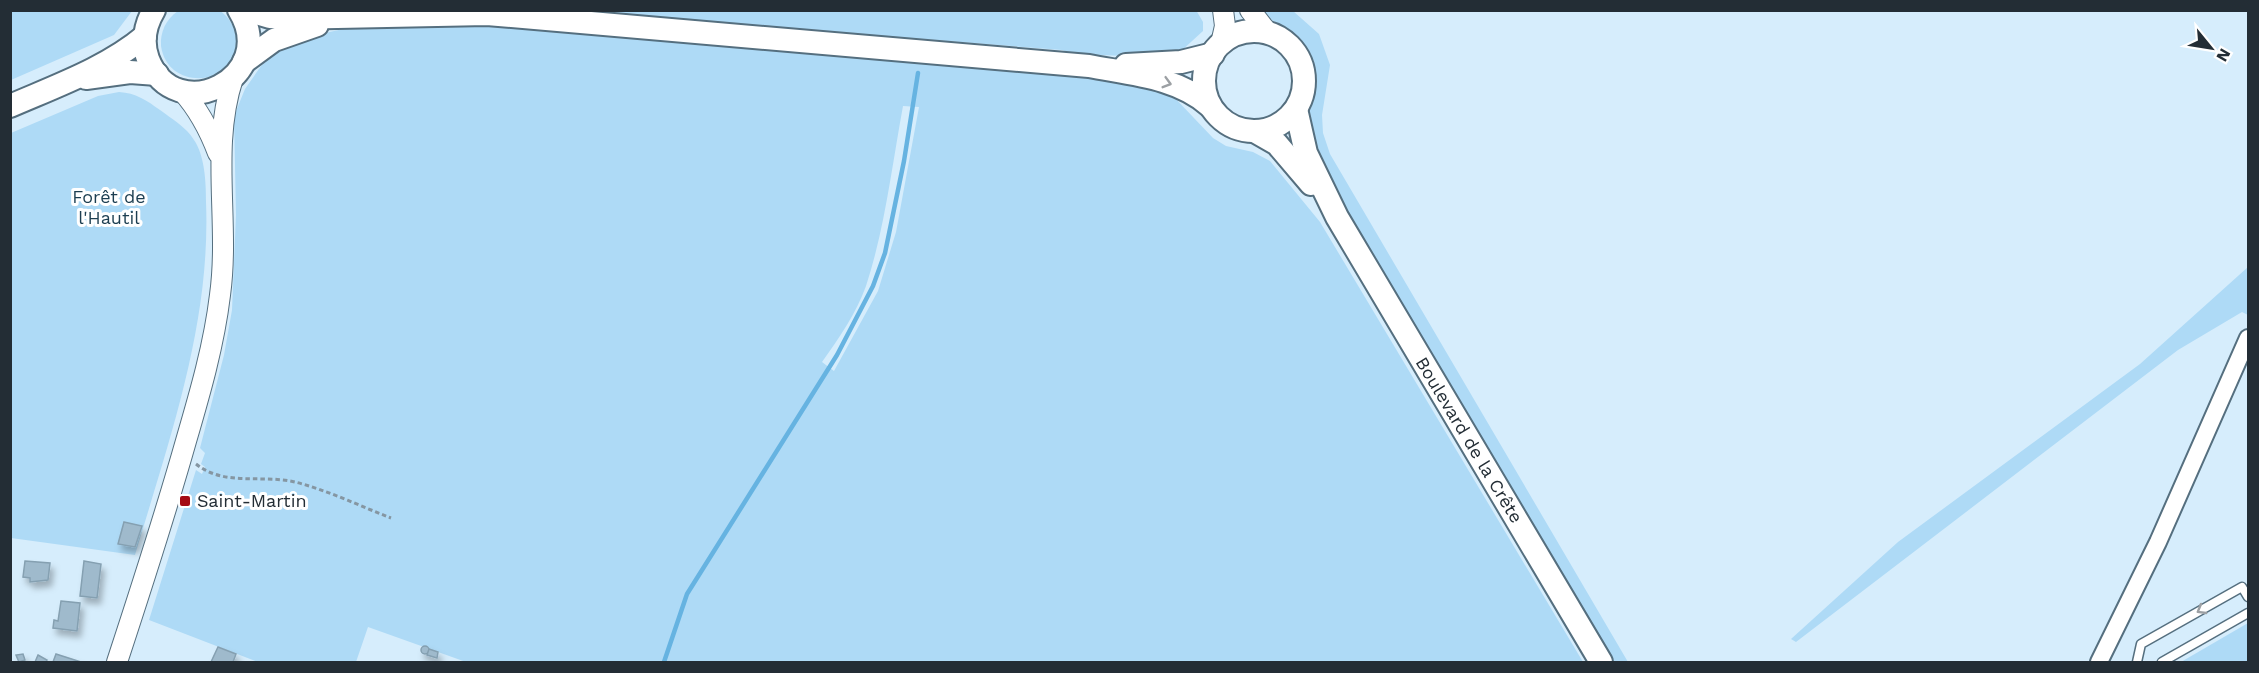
<svg xmlns="http://www.w3.org/2000/svg" width="2259" height="673" font-family="'Work Sans',sans-serif">
<style>
.green{fill:#aedaf6;fill-rule:evenodd}
.lines{fill:none;stroke-linecap:round;stroke-linejoin:round}
.stream{stroke:#66b3e1;stroke-width:4.5}
.building{fill:#9fbacc;stroke:#85a0b1;stroke-width:1.5;filter:url(#shadow)}
.service-casing{stroke:#556f7f;stroke-width:11}
.minor-casing{stroke:#556f7f;stroke-width:20}
.tertiary-casing{stroke:#556f7f;stroke-width:22}
.secondary-casing{stroke:#556f7f;stroke-width:26}
.path{stroke:#8596a2;stroke-width:3;stroke-dasharray:4.5 3;stroke-linecap:butt}
.service{stroke:#fff;stroke-width:8}
.minor{stroke:#fff;stroke-width:16}
.tertiary{stroke:#fff;stroke-width:20}
.secondary{stroke:#fff;stroke-width:22}
.oneway{stroke:#9ca0a4}
.poi-dot{fill:#a40b14;stroke:#fff;stroke-width:2}
.labels{text-anchor:middle;stroke-width:6;stroke-linejoin:round;paint-order:stroke}
.park-label{font-size:18px;fill:#1c3e51;stroke:#fff}
.street-label{font-size:18px;fill:#232d35;stroke:#fff}
.poi-label{font-size:18px;fill:#232d35;stroke:#fff;text-anchor:start}
</style>
<defs>
<filter id="shadow"><feDropShadow dx="3.5" dy="6" stdDeviation="3" flood-color="#0004"/></filter>
</defs>
<rect width="100%" height="100%" fill="#d6edfc"/>
<g class="green">
<path d="M219 10C229 17 234 25 236 37 244 85 168 95 161 46 160 32 166 19 178 11Z"/>
<path d="M1196 10 1203 22V31L1180 52 1152 57 1074 54 1062 50 608 15 594 11Z"/>
<path d="M10 11 11 10 132 11 114 35 11 80Z"/>
<path d="M1258 11H1293L1319 34 1330 65 1322 115 1323 133 1330 154 1628 662H1611L1324 172 1307 122 1317 80 1314 61 1305 45 1295 35Z"/>
<path d="M455 23 1126 79 1173 96 1213 138 1226 146 1253 152 1270 161 1320 222 1583 662H466L368 627 356 662H258L149 620 196 470 202 474 205 467 201 464 205 453 200 448 224 355 232 310 236 215 234 116 245 89 261 66 288 41 348 28ZM903 106 919 107 896 232 878 291 834 371 822 362C839 338 856 314 866 286 885 228 892 165 903 106Z"/>
<path d="M119 92C136 93 146 100 160 110 172 119 186 127 194 140 205 156 206 183 206 202 211 324 169 440 135 555L11 538V133L98 96Z"/>
<path d="M2248 267V315L2242 312 2178 350 1796 642 1791 639 1898 542 2140 364Z"/>
<path d="M2248 623V662H2181Z"/>
</g>
<g class="lines">
<path class="stream" d="M664 662 687 594 837 355 873 286 885 253 904 161 918 73"/>
</g>
<g class="building">
<path d="M124 522 142 526 135 547 118 544Z"/>
<path d="M25 561 50 563 48 580 30 582V578L23 577Z"/>
<path d="M84 561 101 564 97 598 80 596Z"/>
<path d="M61 601 80 603 77 631 53 628 54 620 58 621Z"/>
<circle cx="425" cy="650" r="4"/>
<path d="M218 647 236 654 233 662H211Z"/>
<path d="M429 649 438 652 437 658 427 655Z"/>
<path d="M23 654 25 660 19 662 16 655Z"/>
<path d="M56 654 81 662H53Z"/>
<path d="M38 655 47 660 46 662H35Z"/>
</g>
<g class="lines">
<g class="service-casing">
<g id="service">
<path d="M2137 662 2141 644 2242 587 2248 597"/>
<path d="M2162 662 2248 613"/>
</g>
</g>
<g class="minor-casing">
<path id="minor" d="M2099 662 2158 542 2248 338"/>
</g>
<g class="tertiary-casing">
<g id="tertiary">
<path d="M1250 10 1268 33"/>
<path d="M1221 44 1225 26 1223 10"/>
<path d="M182 91C199 110 209 129 218 153"/>
<path d="M117 662C141 589 165 515 186 441 200 393 214 345 220 295 230 222 210 148 233 78"/>
</g>
</g>
<g class="secondary-casing">
<g id="secondary">
<path d="M154 10C145 25 142 43 148 59 175 129 281 78 239 10"/>
<path d="M247 10 270 17 287 18 487 14 1089 66C1130 74 1178 77 1210 106"/>
<circle cx="1254" cy="81" r="50"/>
<path d="M244 62 274 40 317 25"/>
<path d="M1126 65 1181 62 1213 54"/>
<path d="M86 78 130 72 157 74"/>
<path d="M10 106C56 86 107 68 145 36"/>
<path d="M1296 109 1306 153 1337 217 1601 662"/>
<path d="M1256 132 1277 144 1311 184"/>
</g>
</g>
<path class="path" d="M196 464C225 487 261 474 295 482 327 490 360 506 391 518"/>
<use href="#service" class="service"/>
<use href="#minor" class="minor"/>
<use href="#tertiary" class="tertiary"/>
<use href="#secondary" class="secondary"/>
</g>
<defs><path id="oneway-chevron" d="M-2-3.5L2.5 0L-2 3.5" fill="none" stroke-width="1.6" stroke-linecap="round" stroke-linejoin="round" transform="scale(1.5)"/></defs>
<g class="oneway">
<use href="#oneway-chevron" transform="translate(1167 83) rotate(16)"/>
<use href="#oneway-chevron" transform="translate(2201 610) rotate(150)"/>
</g>
<rect class="poi-dot" x="179" y="495" width="12" height="12" rx="3"/>
<g class="labels">
<g class="park-label">
<text x="109" y="203">Forêt de<tspan x="109" dy="21">l'Hautil</tspan></text>
</g>
<g class="street-label">
<text transform="translate(1469 440) rotate(59)" y="6">Boulevard de la Crête</text>
</g>
<g class="poi-label">
<text x="197" y="507">Saint-Martin</text>
</g>
</g>
<rect width="2259" height="673" fill="none" stroke="#232d35" stroke-width="24"/>
<g transform="translate(2211 48) rotate(120)" stroke="#ffffff" stroke-width="4.5" paint-order="stroke">
<path d="M0-4.5L10 22L0 15L-10 22Z" fill="#232d35"/>
<text y="-9" font-size="16" font-weight="bold" text-anchor="middle" fill="#232d35">N</text>
</g>
</svg>
